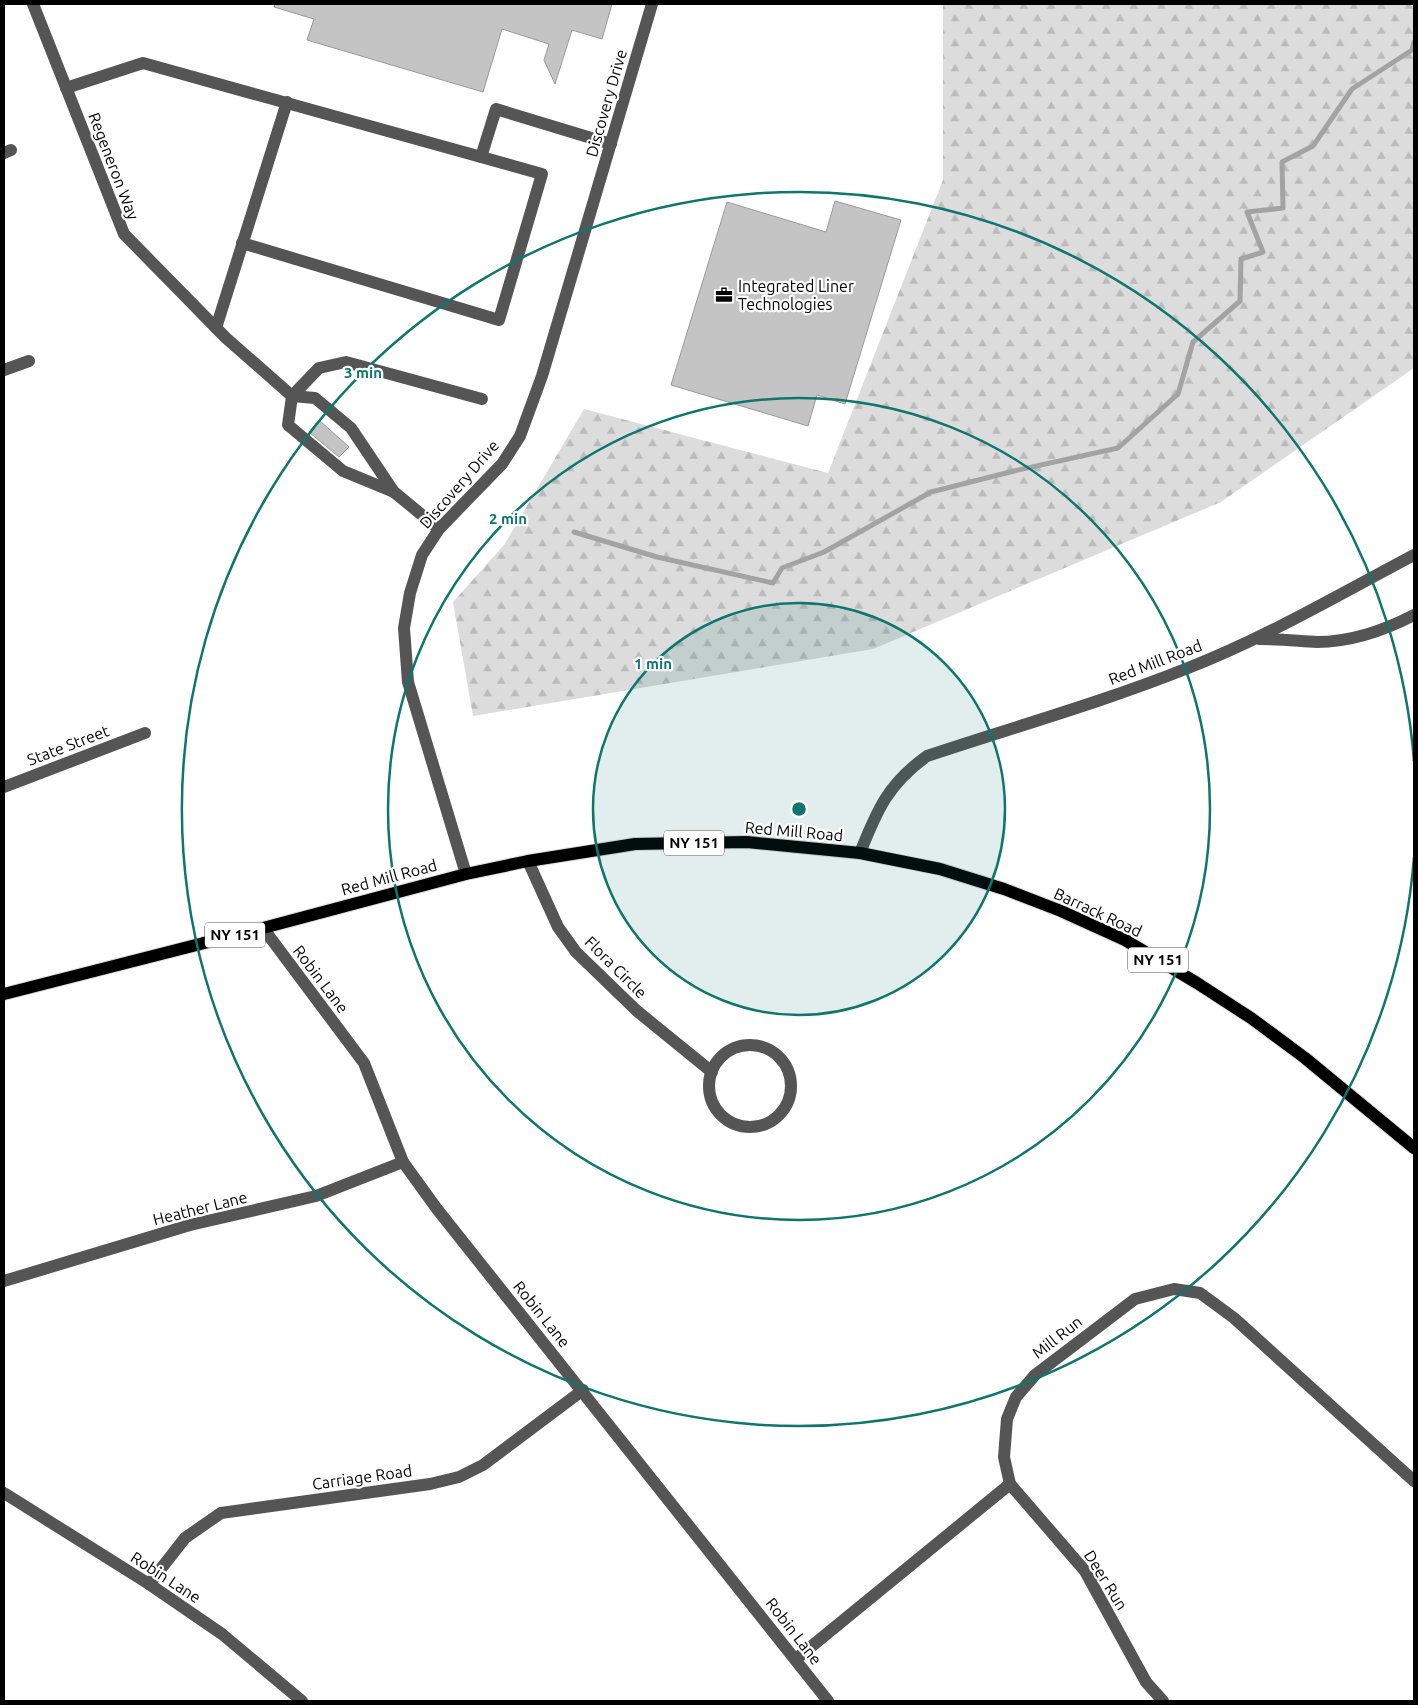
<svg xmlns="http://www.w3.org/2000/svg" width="1418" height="1705" font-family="Ubuntu,sans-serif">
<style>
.forest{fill:url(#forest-firs)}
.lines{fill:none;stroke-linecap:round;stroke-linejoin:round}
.stream{stroke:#a3a3a3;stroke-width:5}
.building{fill:#c4c4c4;stroke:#999}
.major-casing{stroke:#dbdbdb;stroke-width:14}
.minor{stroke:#555;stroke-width:12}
.major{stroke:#000;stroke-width:12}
.ring{fill:none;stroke:#0f766e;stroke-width:2.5}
.labels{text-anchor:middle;stroke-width:4.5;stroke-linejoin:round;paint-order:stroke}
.shield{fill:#fff;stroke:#4c4c4c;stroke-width:1}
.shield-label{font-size:15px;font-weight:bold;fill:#000}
.street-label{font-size:16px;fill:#000;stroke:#fff}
.poi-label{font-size:16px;fill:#000;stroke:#fff;text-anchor:start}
.centre{fill:#0f766e;stroke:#fff;stroke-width:2.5}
.ring-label{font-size:15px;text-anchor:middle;font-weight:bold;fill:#0f766e;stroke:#fff;stroke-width:4.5;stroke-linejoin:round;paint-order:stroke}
</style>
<defs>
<pattern id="forest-firs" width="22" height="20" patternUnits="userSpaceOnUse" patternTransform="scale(1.25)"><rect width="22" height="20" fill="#dcdcdc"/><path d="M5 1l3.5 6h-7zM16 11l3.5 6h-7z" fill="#bbb"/></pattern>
</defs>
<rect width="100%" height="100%" fill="#fff"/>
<path class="forest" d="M943 4H1414V368L1221 502 873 649 473 716 453 602 504 545 584 409 828 473 943 180Z"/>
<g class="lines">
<path class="stream" d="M574 532 657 557 773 583 782 568 824 552 931 492 1014 471 1118 448 1178 394 1193 342 1240 301 1241 259 1263 252 1247 212 1283 208 1282 162 1313 146 1352 89 1412 50 1414 42"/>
</g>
<g class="building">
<path d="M275 4H612L602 39 572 30 555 84 544 60 549 44 502 29 483 92 307 40 314 19 274 7Z"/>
<path d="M835 201 901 220 845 404 817 395 808 426 671 385 727 202 826 232Z"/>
<path d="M319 420 349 447 339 457 309 432Z"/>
</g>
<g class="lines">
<g class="major-casing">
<path id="major" d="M4 994 263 928 466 874 528 861 635 844 687 843 747 842 860 853 940 869 1004 889 1061 911 1125 940 1197 983 1251 1018 1305 1058 1414 1148"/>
</g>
<g class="minor">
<path d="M33 4 124 234 226 338 292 396 315 398 351 428 394 492 439 529"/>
<path d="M66 88 143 63 542 174 499 320 242 243"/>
<path d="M4 153 11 150"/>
<path d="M481 157 496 109 611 144"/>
<path d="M216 328 287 102"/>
<path d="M4 370 29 361"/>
<path d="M292 396 319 368 346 362 482 399"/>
<path d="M292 396 288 425 343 471 394 492"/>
<path d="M1259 639C1278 639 1298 641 1317 642 1351 642 1385 630 1414 615"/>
<path d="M4 787 145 733"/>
<path d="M860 853C877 810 888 784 927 756 1014 727 1103 702 1188 668 1267 637 1340 594 1414 555"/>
<path d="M528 861 558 927 576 952 637 1011 712 1072"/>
<path d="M466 874 408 682 404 628 410 593 422 555 439 529 502 464 520 436 542 376 652 4"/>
<path d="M263 928 364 1063 403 1162 437 1209 828 1701"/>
<circle cx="750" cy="1086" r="41"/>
<path d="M4 1281 190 1225 316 1196 403 1162"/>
<path d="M1010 1484 1085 1571 1146 1682 1163 1701"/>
<path d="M4 1493 149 1584 222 1634 302 1701"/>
<path d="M149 1584 185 1538 221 1513 430 1484 459 1477 483 1465 583 1390"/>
<path d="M796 1659 1010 1484 1004 1457 1007 1419 1016 1397 1035 1375 1135 1299 1174 1289 1200 1293 1234 1318 1414 1481"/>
</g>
<use href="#major" class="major"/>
</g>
<circle cx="799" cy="809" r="206" fill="#0f766e" fill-opacity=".12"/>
<g class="ring">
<circle cx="799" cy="809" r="206"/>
<circle cx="799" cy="809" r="411"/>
<path d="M1414 857A617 617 0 1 1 1414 761"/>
</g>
<defs>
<g id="office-bare" transform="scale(1.35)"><path d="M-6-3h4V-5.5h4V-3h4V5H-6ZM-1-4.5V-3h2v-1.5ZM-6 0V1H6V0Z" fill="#000" stroke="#fff" stroke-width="2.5" paint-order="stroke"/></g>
</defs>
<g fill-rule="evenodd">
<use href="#office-bare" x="724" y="295"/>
</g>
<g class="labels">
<g class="shield">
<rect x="664" y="830.5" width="60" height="25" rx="4"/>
<rect x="205" y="922.5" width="60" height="25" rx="4"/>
<rect x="1128" y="947.5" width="60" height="25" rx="4"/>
</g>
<g class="shield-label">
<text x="694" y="848">NY 151</text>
<text x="235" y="940">NY 151</text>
<text x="1158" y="965">NY 151</text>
</g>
<g class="street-label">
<text transform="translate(606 103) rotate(-74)" y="6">Discovery Drive</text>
<text transform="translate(114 166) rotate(69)" y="6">Regeneron Way</text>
<text transform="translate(459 484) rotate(-49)" y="6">Discovery Drive</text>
<text transform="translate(1155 662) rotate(-21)" y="6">Red Mill Road</text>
<text transform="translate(68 745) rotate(-21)" y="6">State Street</text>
<text transform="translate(794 831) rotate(5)" y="6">Red Mill Road</text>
<text transform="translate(389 877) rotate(-15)" y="6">Red Mill Road</text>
<text transform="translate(1098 912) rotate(25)" y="6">Barrack Road</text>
<text transform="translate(616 967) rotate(45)" y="6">Flora Circle</text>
<text transform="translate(321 979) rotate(53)" y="6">Robin Lane</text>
<text transform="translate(200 1208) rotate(-14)" y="6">Heather Lane</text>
<text transform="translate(542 1314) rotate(51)" y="6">Robin Lane</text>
<text transform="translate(1057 1337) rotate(-38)" y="6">Mill Run</text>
<text transform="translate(362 1477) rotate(-8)" y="6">Carriage Road</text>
<text transform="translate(166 1577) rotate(33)" y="6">Robin Lane</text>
<text transform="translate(1106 1580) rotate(58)" y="6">Deer Run</text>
<text transform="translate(794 1631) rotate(52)" y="6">Robin Lane</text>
</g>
<g class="poi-label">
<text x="738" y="292">Integrated Liner<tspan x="738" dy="18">Technologies</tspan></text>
</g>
</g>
<circle cx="799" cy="809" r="8" class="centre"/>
<g class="ring-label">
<text x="363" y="378">3 min</text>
<text x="508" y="524">2 min</text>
<text x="653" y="669">1 min</text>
</g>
<rect width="1418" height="1705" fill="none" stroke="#000000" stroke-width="10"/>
</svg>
